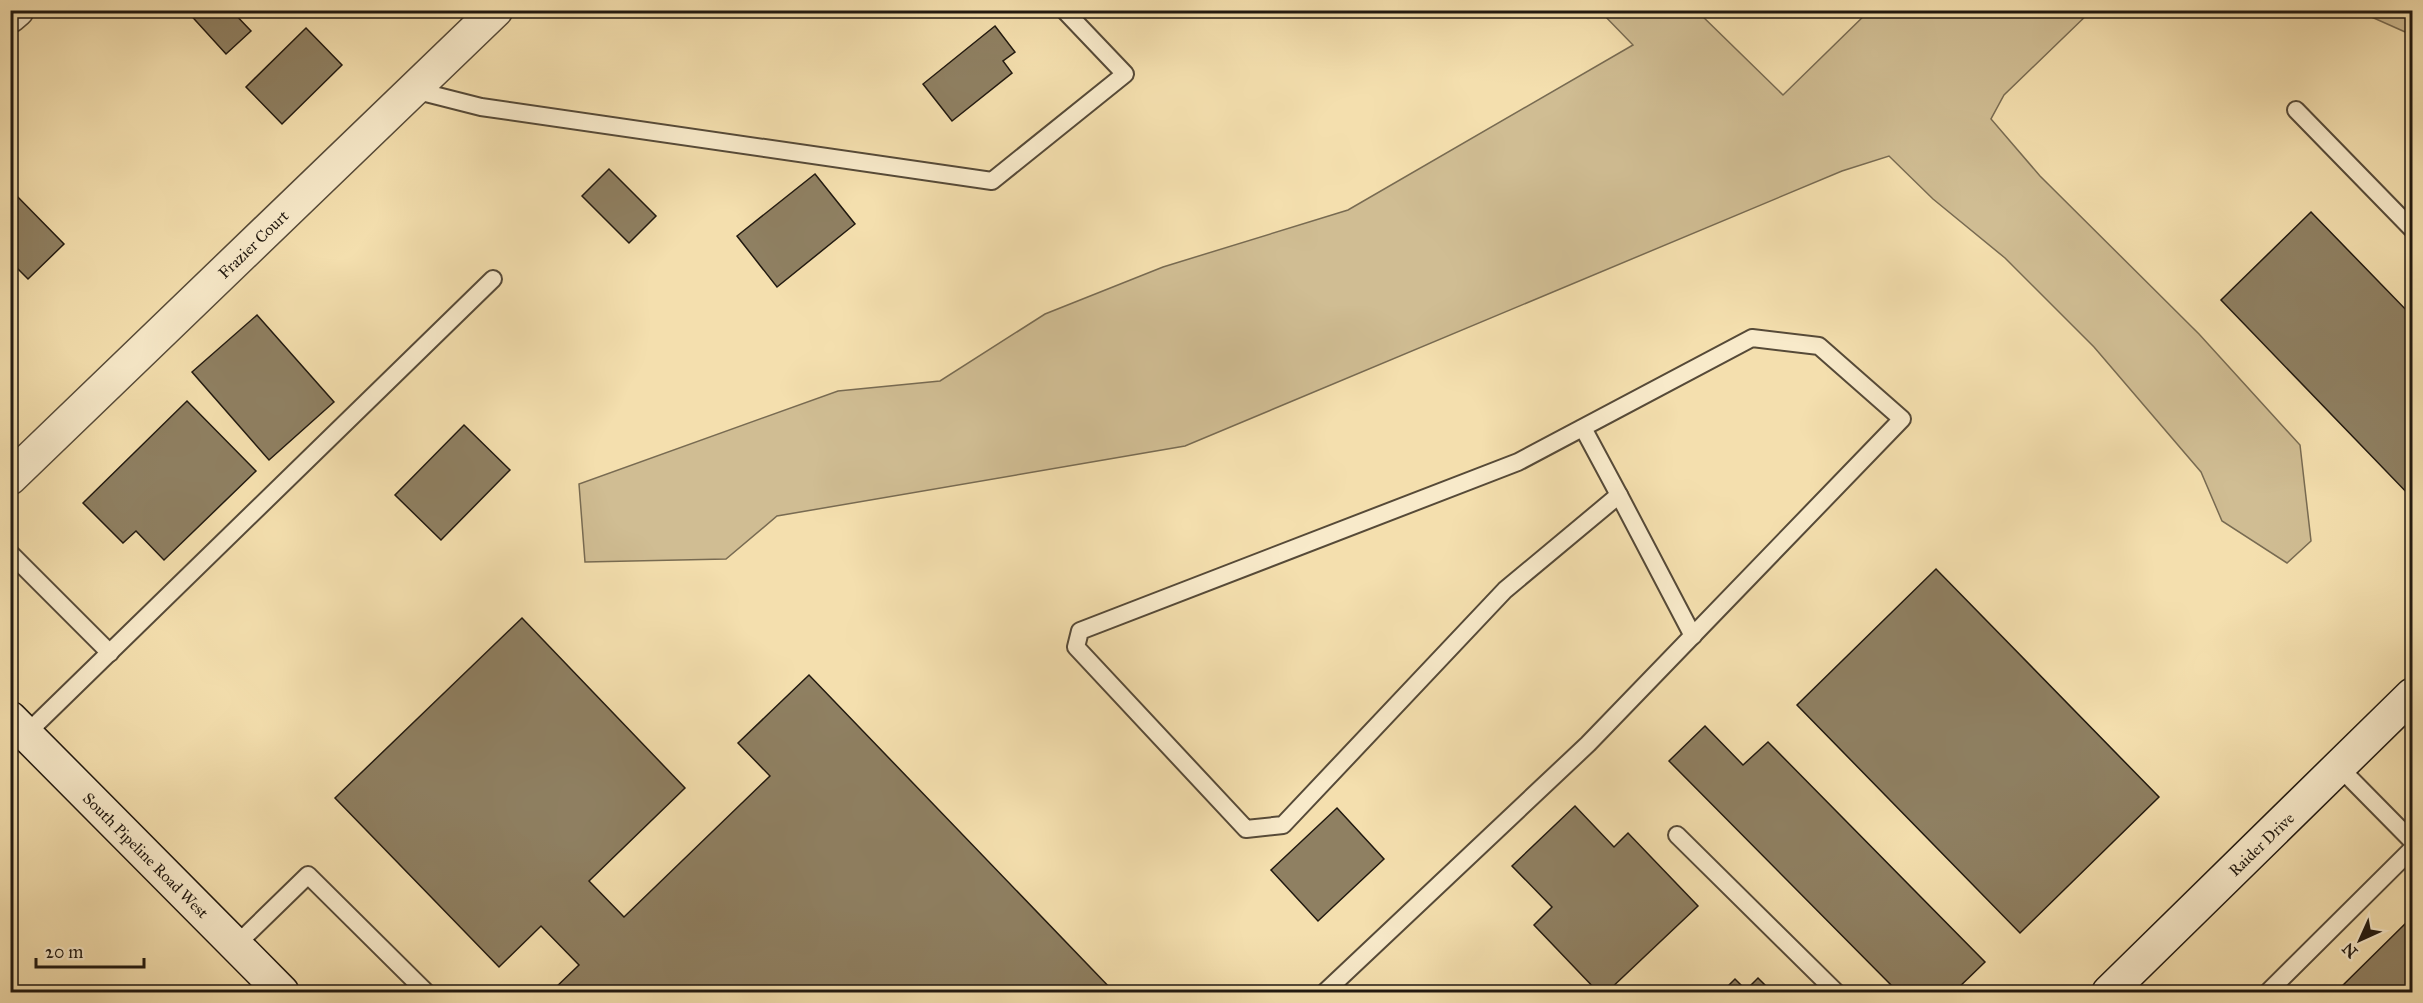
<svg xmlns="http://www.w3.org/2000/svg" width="2423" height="1003" font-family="'IM FELL Great Primer',serif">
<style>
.green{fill:#d0bd93;stroke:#786b52;stroke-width:1.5}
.building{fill:#8f8062;stroke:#211910;stroke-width:1.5}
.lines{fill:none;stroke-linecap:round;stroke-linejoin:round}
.lane-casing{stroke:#564a38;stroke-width:20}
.street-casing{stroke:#564a38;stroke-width:36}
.secondary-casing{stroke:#211910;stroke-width:36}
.lane{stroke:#f8eaca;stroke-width:16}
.street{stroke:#f8eaca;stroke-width:33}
.secondary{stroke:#f8eaca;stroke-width:33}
.labels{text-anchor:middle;stroke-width:4.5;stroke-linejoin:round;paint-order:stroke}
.street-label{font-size:16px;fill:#211910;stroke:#f8eaca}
</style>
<rect width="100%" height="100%" fill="#f4dfae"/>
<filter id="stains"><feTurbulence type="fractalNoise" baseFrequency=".00333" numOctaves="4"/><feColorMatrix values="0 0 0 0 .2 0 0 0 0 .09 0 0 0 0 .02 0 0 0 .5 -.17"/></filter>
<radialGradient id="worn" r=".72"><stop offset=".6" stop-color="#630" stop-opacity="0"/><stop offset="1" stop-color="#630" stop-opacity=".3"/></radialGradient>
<g class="green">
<path d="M2092 10 2004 95 1991 119 2040 176 2199 334 2300 445 2311 541 2287 563 2222 521 2201 472 2094 347 2005 258 1933 199 1889 156 1842 171 1185 446 777 516 726 559 585 562 579 484 838 391 940 381 1045 314 1163 267 1348 210 1633 45 1600 11H1697L1783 95 1869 11Z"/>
<path d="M2358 11H2412V35Z"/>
</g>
<g class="building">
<path d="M186 10H231L251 31 226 54Z"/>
<path d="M995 26 1015 52 1003 61 1012 73 952 121 923 84Z"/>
<path d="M306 28 342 65 282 124 246 87Z"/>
<path d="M609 169 656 216 629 243 582 196Z"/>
<path d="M815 174 855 224 777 287 737 236Z"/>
<path d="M10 189 64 244 28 279 10 261Z"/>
<path d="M2311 212 2412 316V498L2221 300Z"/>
<path d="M257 315 334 402 269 460 192 372Z"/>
<path d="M187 401 256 471 164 560 136 531 123 543 83 503Z"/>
<path d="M464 425 510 470 441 540 395 495Z"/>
<path d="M1936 569 2159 797 2020 933 1797 705Z"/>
<path d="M522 618 685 788 589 881 624 917 770 776 738 743 809 675 1114 992H551L579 965 541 926 499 967 335 798Z"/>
<path d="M1705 726 1743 765 1768 742 1985 962 1954 992H1898L1669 761Z"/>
<path d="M1575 806 1614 847 1628 833 1698 906 1607 992H1598L1534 925 1552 907 1512 866Z"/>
<path d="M1337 808 1384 859 1318 921 1271 870Z"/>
<path d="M2412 917V992H2336Z"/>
<path d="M1758 978 1772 992H1722L1735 979 1746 990Z"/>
</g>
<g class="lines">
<g class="lane-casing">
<g id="lane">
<path d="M414 90 481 107 992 181 1125 74 1064 10"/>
<path d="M2296 110 2412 229"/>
<path d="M1619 495 1693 636"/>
<path d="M10 553 110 653"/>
<path d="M26 734 493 279"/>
<path d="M2339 767 2412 841"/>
<path d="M1677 835 1836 992"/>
<path d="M235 946 308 875 426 992"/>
<path d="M1325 992 1588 744 1902 419 1819 346 1752 338 1518 462 1080 631 1076 647 1246 829 1283 825 1505 590 1619 495 1583 428"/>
<path d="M2268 992 2412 849"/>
</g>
</g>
<g class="street-casing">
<g id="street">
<path d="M10 16 17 10"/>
<path d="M10 478 496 10"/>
</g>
</g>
<g class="secondary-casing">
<g id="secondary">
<path d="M10 718 282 992"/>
<path d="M2109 992 2412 695"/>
</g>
</g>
<use href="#lane" class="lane"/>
<use href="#street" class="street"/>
<use href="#secondary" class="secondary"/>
</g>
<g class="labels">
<g class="street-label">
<text transform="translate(253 244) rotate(-44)" y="6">Frazier Court</text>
<text transform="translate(2261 844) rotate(-44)" y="6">Raider Drive</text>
<text transform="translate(146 855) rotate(45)" y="6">South Pipeline Road West</text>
</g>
</g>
<rect width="2423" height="1003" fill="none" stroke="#f4dfae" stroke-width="36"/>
<rect x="12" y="12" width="2399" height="979" fill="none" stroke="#211910" stroke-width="3"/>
<rect x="18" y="18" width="2387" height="967" fill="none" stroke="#211910" stroke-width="1.5"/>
<g transform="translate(2360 940) rotate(225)" stroke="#f8eaca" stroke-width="4.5" paint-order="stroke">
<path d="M0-4.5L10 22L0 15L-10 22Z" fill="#211910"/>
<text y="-9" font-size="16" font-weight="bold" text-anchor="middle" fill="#211910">N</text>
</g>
<path d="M36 958v9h108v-9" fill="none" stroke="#211910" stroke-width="3"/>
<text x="45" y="958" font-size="18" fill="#211910" stroke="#f8eaca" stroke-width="4.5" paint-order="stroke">20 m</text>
<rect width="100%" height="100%" filter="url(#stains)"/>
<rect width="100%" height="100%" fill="url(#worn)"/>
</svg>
